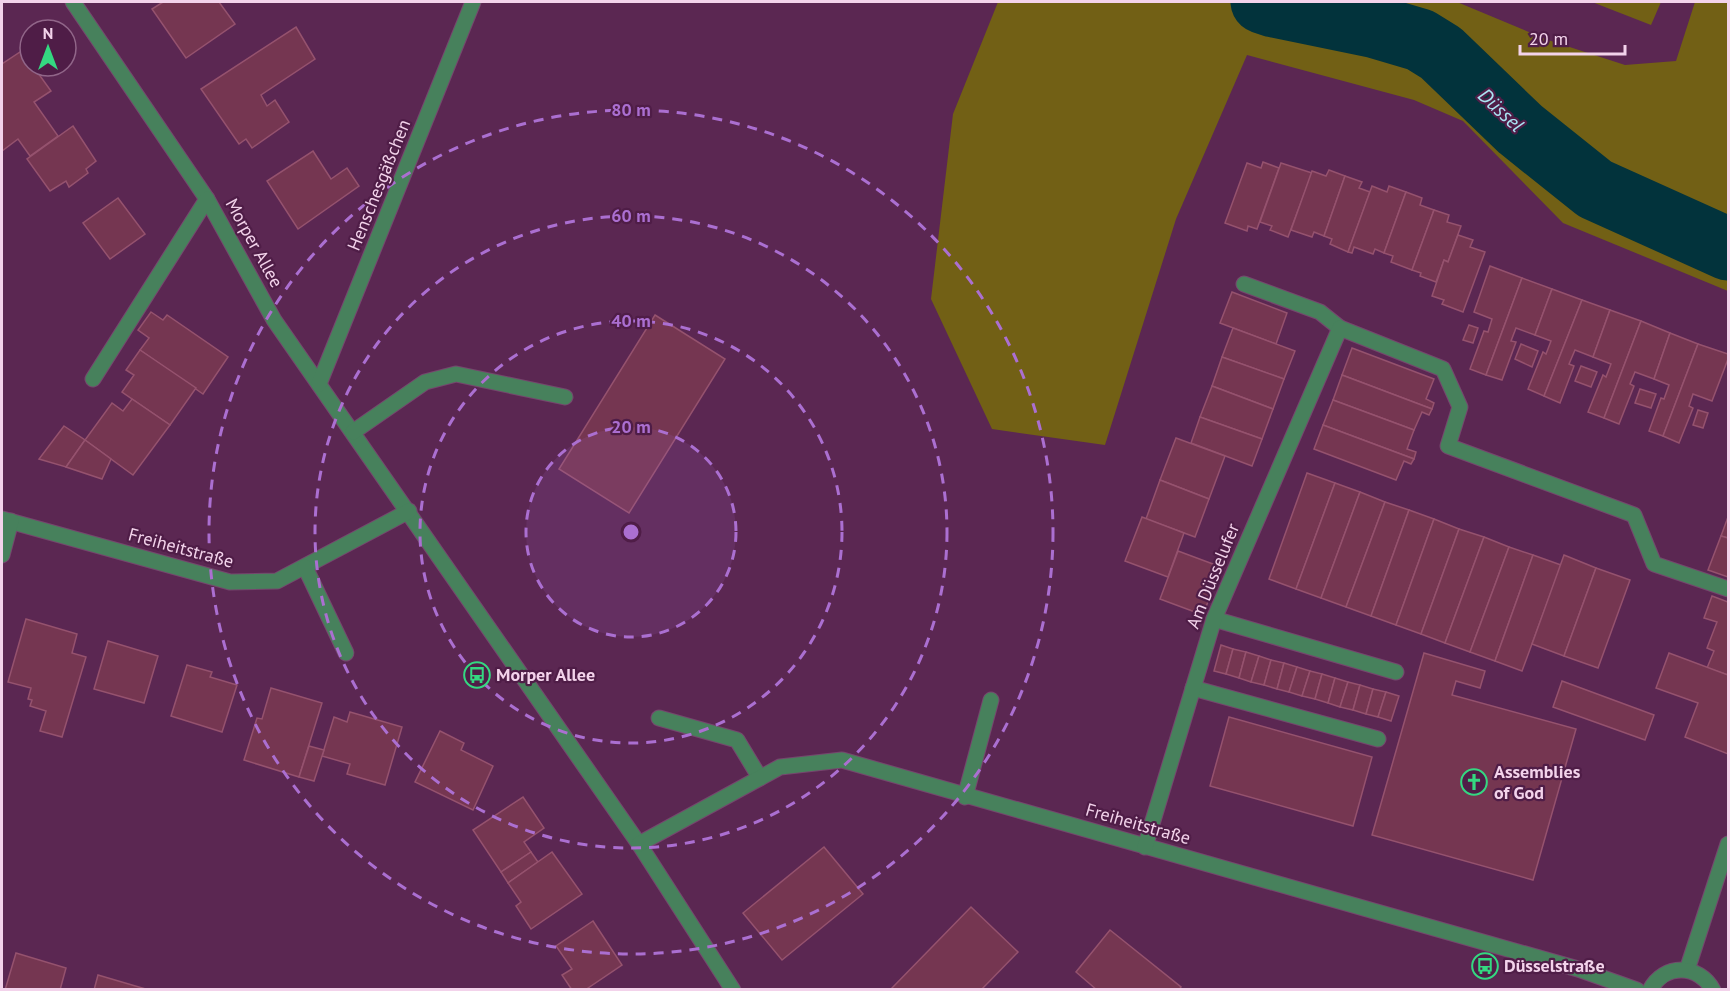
<svg xmlns="http://www.w3.org/2000/svg" width="1730" height="991" font-family="'PT Sans',sans-serif">
<style>
.green{fill:#726015}
.lines{fill:none;stroke-linecap:round;stroke-linejoin:round}
.river{stroke:#02333c;stroke-width:63}
.building{fill:#753651;stroke:#95526e;stroke-width:1.5}
.minor-casing{stroke:#76466e;stroke-width:17}
.minor{stroke:#47815c;stroke-width:15}
.ring{fill:none;stroke:#ab6fd1;stroke-width:3;stroke-dasharray:10 8}
.labels{text-anchor:middle;stroke-width:4.5;stroke-linejoin:round;paint-order:stroke}
.street-label{font-size:18px;fill:#f3d3eb;stroke:#4f1d47}
.poi-label{font-size:18px;font-weight:bold;fill:#f3d3eb;stroke:#4f1d47;text-anchor:start}
.water-label{font-size:20px;font-style:italic;fill:#aae4f3;stroke:#4f1d47}
.centre{fill:#ab6fd1;stroke:#4f1d47;stroke-width:3}
.ring-label{font-size:18px;text-anchor:middle;font-weight:bold;fill:#ab6fd1;stroke:#4f1d47;stroke-width:4.5;stroke-linejoin:round;paint-order:stroke}
</style>
<rect width="100%" height="100%" fill="#5b2752"/>
<g class="green">
<path d="M998 2H1457L1548 40 1625 65 1676 61 1695 2H1728V291L1563 223 1463 121 1414 100 1247 55 1176 219 1105 445 992 429 931 299 953 114Z"/>
<path d="M1592 2H1661L1651 25Z"/>
</g>
<g class="lines">
<path class="river" d="M1262 2 1274 6 1376 27 1420 40 1441 53 1520 129 1595 189 1728 249"/>
</g>
<g class="building">
<path d="M163 2H219L235 24 186 58 152 9Z"/>
<path d="M296 27 315 59 261 95 267 106 275 100 289 122 252 148 246 139 239 144 201 89Z"/>
<path d="M23 50 30 61V66H33L51 91 34 102 58 136 30 156 18 139 2 151V64Z"/>
<path d="M73 126 96 161 86 169 88 173 69 187 66 181 50 191 27 159Z"/>
<path d="M313 151 331 179 347 168 359 186 298 229 267 181Z"/>
<path d="M1263 162 1279 168 1257 229 1248 226 1247 231 1225 223 1247 163 1261 168Z"/>
<path d="M1281 163 1312 173 1288 237 1270 230 1272 226 1260 222Z"/>
<path d="M1329 170 1345 176 1324 236 1314 232 1312 237 1291 230 1312 171 1326 176Z"/>
<path d="M1345 176 1362 182 1359 188 1370 192 1348 252 1330 244 1332 239 1324 236Z"/>
<path d="M1372 186 1387 192 1389 186 1406 192 1384 253 1375 249 1373 254 1354 247 1352 253 1348 252Z"/>
<path d="M1406 192 1422 198 1420 205 1434 210 1412 270 1391 262 1393 256 1384 253Z"/>
<path d="M118 198 145 234 110 259 83 223Z"/>
<path d="M1434 210 1449 215 1447 222 1461 226 1448 262 1444 260 1436 282 1420 276 1421 273 1412 270Z"/>
<path d="M1458 235 1473 240 1470 247 1485 252 1463 312 1442 304 1444 300 1432 296 1444 260 1448 262Z"/>
<path d="M1490 266 1522 278 1486 375 1470 369 1484 331 1488 332 1492 319 1474 312Z"/>
<path d="M1522 278 1552 289 1535 335 1516 328 1511 341 1516 342 1502 380 1486 375Z"/>
<path d="M1552 289 1582 300 1544 396 1528 389 1543 352 1546 354 1551 341 1535 335Z"/>
<path d="M1232 292 1287 313 1276 344 1220 323Z"/>
<path d="M1582 300 1610 310 1593 357 1575 350 1569 364 1574 366 1560 403 1544 396Z"/>
<path d="M1610 310 1641 321 1604 418 1588 412 1603 375 1606 377 1611 364 1593 357Z"/>
<path d="M151 312 163 320 167 315 228 357 203 394 140 350 149 338 138 330Z"/>
<path d="M655 315 725 359 629 513 559 469Z"/>
<path d="M1641 321 1670 333 1654 379 1635 372 1630 384 1634 386 1619 424 1604 418Z"/>
<path d="M1469 325 1478 328 1473 343 1463 340Z"/>
<path d="M1233 328 1295 351 1284 379 1222 357Z"/>
<path d="M1670 333 1698 344 1663 436 1649 431 1661 398 1664 399 1669 385 1654 379Z"/>
<path d="M1521 344 1538 351 1532 367 1515 359Z"/>
<path d="M1698 344 1728 354V359L1712 401 1693 394 1689 406 1693 408 1679 443 1663 436Z"/>
<path d="M1352 348 1434 379 1426 399 1434 403 1432 409 1342 375Z"/>
<path d="M140 350 196 388 170 425 122 392 134 375 126 370Z"/>
<path d="M1222 357 1284 379 1273 409 1212 386Z"/>
<path d="M1581 366 1597 372 1591 387 1575 381Z"/>
<path d="M1342 375 1432 409 1429 415 1422 412 1414 430 1333 400Z"/>
<path d="M1212 386 1273 409 1262 439 1200 417Z"/>
<path d="M1640 389 1656 394 1651 408 1635 403Z"/>
<path d="M132 399 170 425 133 475 85 440 112 403 123 411Z"/>
<path d="M1333 400 1414 430 1407 449 1416 452 1414 459 1323 425Z"/>
<path d="M1698 410 1708 413 1703 428 1693 425Z"/>
<path d="M1200 417 1262 439 1252 466 1191 443Z"/>
<path d="M1323 425 1414 459 1411 464 1404 461 1396 480 1314 449Z"/>
<path d="M64 426 85 440 66 467 39 459Z"/>
<path d="M1176 438 1225 456 1209 499 1160 480Z"/>
<path d="M85 440 111 459 102 479 66 467Z"/>
<path d="M1307 473 1335 483 1296 589 1269 579Z"/>
<path d="M1160 480 1209 499 1195 537 1146 519Z"/>
<path d="M1335 483 1360 492 1321 598 1296 589Z"/>
<path d="M1360 492 1385 502 1346 607 1321 598Z"/>
<path d="M1385 502 1409 510 1371 616 1346 607Z"/>
<path d="M1409 510 1434 519 1396 625 1371 616Z"/>
<path d="M1142 517 1184 533 1168 577 1125 561Z"/>
<path d="M1728 517V538L1721 536Z"/>
<path d="M1434 519 1459 529 1421 634 1396 625Z"/>
<path d="M1459 529 1484 537 1445 643 1421 634Z"/>
<path d="M1721 536 1728 538V577L1708 570Z"/>
<path d="M1484 537 1509 547 1470 652 1445 643Z"/>
<path d="M1509 547 1533 555 1495 661 1470 652Z"/>
<path d="M1178 551 1221 567 1203 615 1160 599Z"/>
<path d="M1533 555 1561 565 1522 671 1495 661Z"/>
<path d="M1564 555 1596 568 1564 656 1532 644Z"/>
<path d="M1596 568 1630 580 1598 668 1564 656Z"/>
<path d="M1712 596 1728 602V675L1707 668 1714 651 1707 648 1717 622 1704 618Z"/>
<path d="M26 619 77 634 72 653 86 657 62 737 40 731 46 711 30 706 32 700 28 699 31 688 8 682Z"/>
<path d="M108 641 158 656 144 703 94 689Z"/>
<path d="M1221 645 1233 649 1226 674 1214 671Z"/>
<path d="M1233 649 1246 652 1239 678 1226 674Z"/>
<path d="M1246 652 1259 656 1251 682 1239 678Z"/>
<path d="M1424 653 1485 671 1480 688 1456 681 1452 695 1576 729 1533 880 1372 835Z"/>
<path d="M1669 653 1728 675V754L1685 737 1698 703 1656 688Z"/>
<path d="M1259 656 1271 660 1264 685 1251 682Z"/>
<path d="M1271 660 1284 663 1277 689 1264 685Z"/>
<path d="M1284 663 1297 667 1289 692 1277 689Z"/>
<path d="M187 665 212 672 210 677 237 685 222 732 171 716Z"/>
<path d="M1297 667 1310 671 1302 696 1289 692Z"/>
<path d="M1310 671 1322 674 1315 699 1302 696Z"/>
<path d="M1322 674 1335 678 1328 703 1315 699Z"/>
<path d="M1335 678 1348 682 1340 707 1328 703Z"/>
<path d="M1562 681 1654 715 1645 740 1553 707Z"/>
<path d="M1348 682 1360 685 1353 710 1340 707Z"/>
<path d="M1360 685 1373 689 1366 714 1353 710Z"/>
<path d="M271 688 322 703 299 777 244 760 257 718 262 719Z"/>
<path d="M1373 689 1386 692 1378 717 1366 714Z"/>
<path d="M1386 692 1399 696 1391 721 1378 717Z"/>
<path d="M350 712 402 727 385 785 347 774 350 764 322 756 334 717 347 722Z"/>
<path d="M1229 717 1372 757 1353 826 1210 786Z"/>
<path d="M440 731 464 743 461 750 493 766 473 810 415 782Z"/>
<path d="M309 746 324 750 314 781 299 777Z"/>
<path d="M523 797 544 828 524 842 531 852 501 872 473 830Z"/>
<path d="M824 847 863 894 782 960 743 913Z"/>
<path d="M531 852 538 862 508 883 501 872Z"/>
<path d="M552 852 582 894 531 929 516 906 521 902 508 883Z"/>
<path d="M971 907 1018 952 981 990 891 989Z"/>
<path d="M593 921 622 965 585 990H572L562 975 572 969 556 946Z"/>
<path d="M1110 930 1181 987 1179 990H1097L1076 972Z"/>
<path d="M16 953 66 968 60 990H5Z"/>
<path d="M98 975 149 990H94Z"/>
</g>
<g class="lines">
<g class="minor-casing">
<g id="minor">
<path d="M73 2 207 199 274 320 639 844 733 990"/>
<path d="M1244 284 1320 312 1340 328"/>
<path d="M93 379 207 199"/>
<path d="M319 384 473 2"/>
<path d="M353 432 425 382 456 374 565 397"/>
<path d="M2 519 230 582 277 581 409 511"/>
<path d="M2 555 11 521"/>
<path d="M305 567 346 653"/>
<path d="M1214 619 1396 672"/>
<path d="M1193 688 1378 739"/>
<path d="M659 718 737 740 760 778"/>
<path d="M965 797 991 700"/>
<path d="M639 844 780 767 842 760 1578 969 1637 990"/>
<path d="M1145 847 1214 619 1340 328 1443 369 1460 407 1448 446 1634 515 1654 564 1728 589"/>
<path d="M1687 970 1728 844"/>
<path d="M1650 990C1664 963 1699 964 1713 990"/>
</g>
</g>
<use href="#minor" class="minor"/>
</g>
<circle cx="631" cy="532" r="105" fill="#ab6fd1" fill-opacity=".12"/>
<g class="ring">
<circle cx="631" cy="532" r="105"/>
<circle cx="631" cy="532" r="211"/>
<circle cx="631" cy="532" r="316"/>
<circle cx="631" cy="532" r="422"/>
</g>
<defs>
<g id="bus-ring" transform="scale(1.35)"><circle r="9.5" fill="#4f1d47" stroke="#34d881" stroke-width="1.5"/><path d="M-5-6H5V4H4V6H2V4H-2V6H-4V4H-5ZM-3.5-4V0h7V-4ZM-3.5 1.2v1.5H-2V1.2ZM2 1.2v1.5H3.5V1.2Z" fill="#34d881"/></g>
<g id="church-ring" transform="scale(1.35)"><circle r="9.5" fill="#4f1d47" stroke="#34d881" stroke-width="1.5"/><path d="M-1.2-6h2.4v3.5h3.3v2.4h-3.3V6h-2.4V-.1h-3.3v-2.4h3.3Z" fill="#34d881"/></g>
</defs>
<g fill-rule="evenodd">
<use href="#bus-ring" x="477" y="675"/>
<use href="#church-ring" x="1474" y="782"/>
<use href="#bus-ring" x="1485" y="966"/>
</g>
<g class="labels">
<g class="street-label">
<text transform="translate(379 185) rotate(-68)" y="6">Henschesgäßchen</text>
<text transform="translate(254 243) rotate(61)" y="6">Morper Allee</text>
<text transform="translate(181 548) rotate(15)" y="6">Freiheitstraße</text>
<text transform="translate(1213 576) rotate(-68)" y="6">Am Düsselufer</text>
<text transform="translate(1138 824) rotate(16)" y="6">Freiheitstraße</text>
</g>
<g class="poi-label">
<text x="496" y="681">Morper Allee</text>
<text x="1494" y="778">Assemblies<tspan x="1494" dy="21">of God</tspan></text>
<text x="1504" y="972">Düsselstraße</text>
</g>
<g class="water-label">
<text transform="translate(1501 110) rotate(43)" y="7">Düssel</text>
</g>
</g>
<circle cx="631" cy="532" r="9" class="centre"/>
<g class="ring-label">
<text x="631" y="116">80 m</text>
<text x="631" y="222">60 m</text>
<text x="631" y="327">40 m</text>
<text x="631" y="433">20 m</text>
</g>
<rect width="1730" height="991" fill="none" stroke="#f3d3eb" stroke-width="6"/>
<g transform="translate(48 48)"><circle r="28" fill="#4f1d47" stroke="#916689" stroke-width="1.5"/>
<path d="M0-4.5L10 22L0 15L-10 22Z" fill="#34d881"/>
<text y="-9" font-size="16" font-weight="bold" text-anchor="middle" fill="#f3d3eb">N</text>
</g>
<path d="M1520 45v9h105v-9" fill="none" stroke="#f3d3eb" stroke-width="3"/>
<text x="1529" y="45" font-size="18" fill="#f3d3eb" stroke="#4f1d47" stroke-width="4.5" paint-order="stroke">20 m</text>
</svg>
